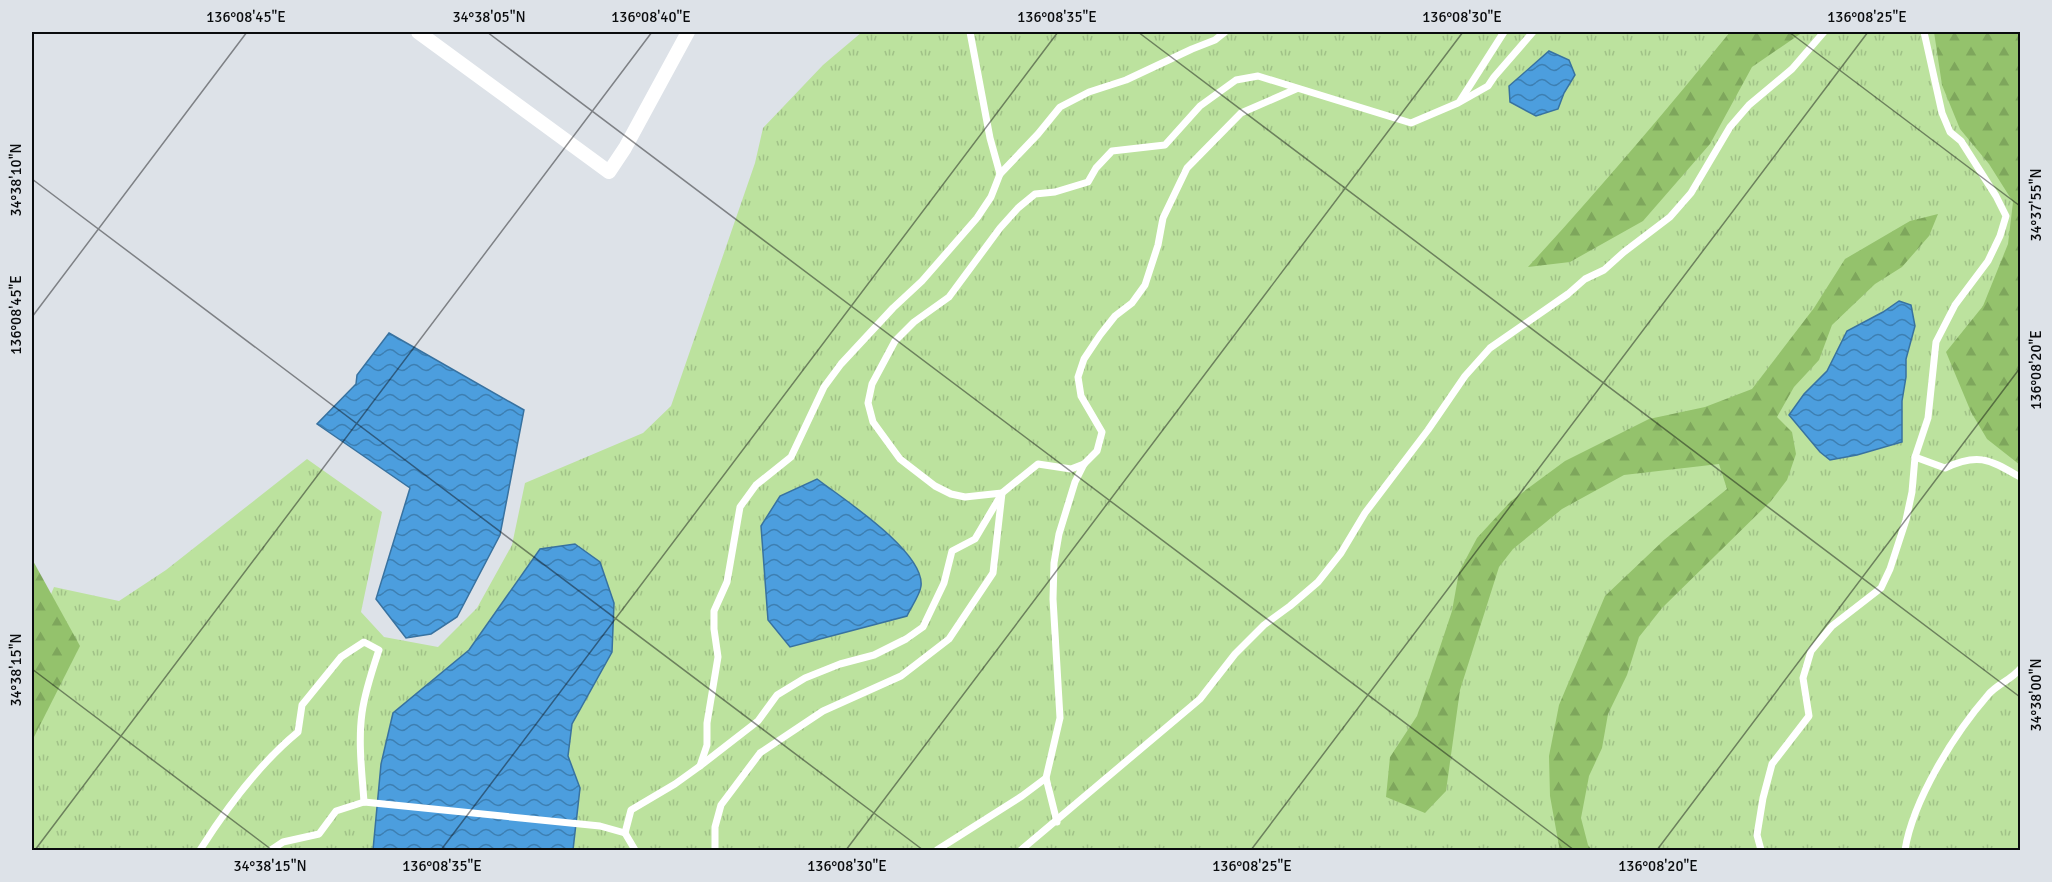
<svg xmlns="http://www.w3.org/2000/svg" width="2052" height="882" font-family="Signika,sans-serif">
<style>
.grass{fill:url(#grass-tufts)}
.forest{fill:url(#forest-firs)}
.water{fill:url(#water-waves);stroke:#3872a0;stroke-width:1.5}
.lines{fill:none;stroke-linecap:round;stroke-linejoin:round}
.lane{stroke:#fff;stroke-width:7}
.street{stroke:#fff;stroke-width:14}
.ticks{fill:none;stroke:#0a0c0e;stroke-width:1.5;stroke-opacity:0.45}
.neatline{fill:none;stroke:#0a0c0e;stroke-width:2}
.ticks-label{font-size:15px;text-anchor:middle;fill:#0a0c0e}
</style>
<defs>
<pattern id="grass-tufts" width="24" height="20" patternUnits="userSpaceOnUse" patternTransform="scale(1.5)"><rect width="24" height="20" fill="#bce29e"/><path d="M3 7l-1-3M5 7V3M7 7l1-3M15 17l-1-3M17 17v-4M19 17l1-3" fill="none" stroke="#a0c187"/></pattern>
<pattern id="forest-firs" width="22" height="20" patternUnits="userSpaceOnUse" patternTransform="scale(1.5)"><rect width="22" height="20" fill="#94c26c"/><path d="M5 1l3.5 6h-7zM16 11l3.5 6h-7z" fill="#7ea65c"/></pattern>
<pattern id="water-waves" width="16" height="10" patternUnits="userSpaceOnUse" patternTransform="scale(1.5)"><rect width="16" height="10" fill="#4c9ede"/><path d="M0 5q4-4 8 0t8 0" fill="none" stroke="#3d7fb2"/></pattern>
</defs>
<rect width="100%" height="100%" fill="#dde2e8"/>
<path class="grass" d="M862 32H1948L2020 140V850H32V640L54 587 119 601 166 570 307 459 382 512 361 612 384 637 438 647 477 608 512 545 525 483 643 433 671 406 755 163 763 128 823 65Z"/>
<g class="forest">
<path d="M1730 32H1803L1752 67 1710 144 1643 221 1570 262 1528 267C1598 191 1665 112 1730 32Z"/>
<path d="M1934 32H2020V465L1987 439 1971 412 1946 352 1983 306 2008 244 2013 202 1989 164 1960 129 1942 85Z"/>
<path d="M1938 214 1929 236 1902 267 1875 284 1832 325 1819 360 1794 387 1777 417 1792 432 1796 454 1787 480 1771 501 1662 608 1639 637 1627 675 1608 714 1602 748 1589 776 1581 818 1588 845 1592 850H1560L1559 846 1550 796 1549 756 1559 705 1605 596 1664 540 1727 489 1719 464 1624 475 1562 509 1513 549 1499 567 1460 690 1446 791 1425 813 1386 797 1390 757 1417 716 1452 611 1459 572 1477 538 1511 501 1565 461 1649 419 1705 407 1752 389 1814 308 1845 259 1910 221Z"/>
<path d="M32 559 80 646 32 741Z"/>
</g>
<g class="water">
<path d="M1549 51 1569 60 1575 75 1564 93 1558 109 1536 116 1510 102 1509 86Z"/>
<path d="M1899 301 1911 305 1915 326 1906 359V377L1902 401V442L1857 455 1830 460 1820 452 1789 415 1804 394 1827 371 1847 331 1883 312Z"/>
<path d="M389 333 524 410 500 535 457 617 431 634 406 638 376 599 410 488 317 424 356 384 357 375Z"/>
<path d="M817 479C842 498 925 552 921 586 920 595 911 607 907 616L790 647 768 620 761 526 780 496Z"/>
<path d="M575 544 600 562 614 603 612 652 572 724 568 756 580 788 573 850H373L381 764 393 713 469 650 540 549Z"/>
</g>
<g class="lines">
<g class="lane">
<path d="M1460 101 1504 32"/>
<path d="M1000 174 1038 134 1060 107 1089 92 1126 80 1192 49 1215 40 1225 32"/>
<path d="M1915 457 1945 468C1979 452 1990 460 2020 477"/>
<path d="M1084 464 1071 469 1038 464 1002 493 965 497 951 494 935 486 900 459 873 422 868 403 872 384 895 341 914 322 949 297 1000 228 1018 208 1035 194 1055 192 1088 182 1096 168 1112 151 1165 145 1200 106 1236 80 1258 76 1411 123 1458 103 1488 86 1494 77 1533 32"/>
<path d="M700 766 758 721 777 695 805 678 840 664 874 655 906 639 923 627 944 583 952 551 975 539 1001 495"/>
<path d="M1057 822 1046 778 1060 718 1053 599 1054 563 1059 534 1075 482 1084 464 1097 451 1102 432 1081 396 1078 377 1084 359 1100 335 1115 316 1132 303 1145 285 1158 245 1163 218 1187 168 1241 113 1296 89"/>
<path d="M625 833 631 810 675 784 700 766 707 745V723L718 657 714 629V611L727 582 740 507 756 485 791 457 824 387 841 364 893 308 922 281 977 218 991 197 1000 174 990 138 970 32"/>
<path d="M200 850C226 809 260 763 298 732L302 705 341 657 364 642 379 650C372 671 365 691 362 713 358 742 362 773 364 802"/>
<path d="M271 850 283 842 319 834 336 811 364 802 600 826 625 833 635 850"/>
<path d="M715 850V827L721 805 760 753 823 711 901 676 949 639 993 573 1002 493"/>
<path d="M937 850 1022 796 1046 778"/>
<path d="M1021 850 1200 699 1235 654 1264 625 1290 606 1318 582 1341 553 1365 513 1428 430 1465 376 1490 348 1568 294 1585 279 1604 270 1624 252 1670 217 1691 193 1730 127 1749 105 1792 69 1824 32"/>
<path d="M1761 850 1757 835 1763 798 1772 764 1809 716 1803 678 1811 651 1832 626 1881 588 1890 569 1906 520 1912 492 1915 457 1928 418 1936 342 1955 305 1988 261 2000 236 2006 216 1996 196 1961 141 1950 132 1942 113 1924 32"/>
<path d="M1905 850C1913 800 1954 734 1988 695 1997 684 2011 680 2020 669"/>
</g>
<path class="street" d="M418 32 609 172 625 148 688 32"/>
</g>
<path class="ticks" d="M487 32 1574 850M1138 32 2020 697M1789 32 2020 206M32 179 923 850M32 317 247 32M32 669 272 850M35 850 652 32M441 850 1058 32M846 850 1463 32M1251 850 1868 32M1657 850 2020 368"/>
<rect width="2052" height="882" fill="none" stroke="#dde2e8" stroke-width="66"/>
<rect x="33" y="33" width="1986" height="816" class="neatline"/>
<g class="ticks-label">
<text x="246" y="22">136°08'45"E</text>
<text x="489" y="22">34°38'05"N</text>
<text x="651" y="22">136°08'40"E</text>
<text x="1057" y="22">136°08'35"E</text>
<text x="1462" y="22">136°08'30"E</text>
<text x="1867" y="22">136°08'25"E</text>
<text transform="translate(16 180) rotate(-90)" y="5">34°38'10"N</text>
<text transform="translate(2036 205) rotate(-90)" y="5">34°37'55"N</text>
<text transform="translate(16 315) rotate(-90)" y="5">136°08'45"E</text>
<text transform="translate(2036 370) rotate(-90)" y="5">136°08'20"E</text>
<text transform="translate(16 670) rotate(-90)" y="5">34°38'15"N</text>
<text transform="translate(2036 695) rotate(-90)" y="5">34°38'00"N</text>
<text x="270" y="871">34°38'15"N</text>
<text x="442" y="871">136°08'35"E</text>
<text x="847" y="871">136°08'30"E</text>
<text x="1252" y="871">136°08'25"E</text>
<text x="1658" y="871">136°08'20"E</text>
</g>
</svg>
